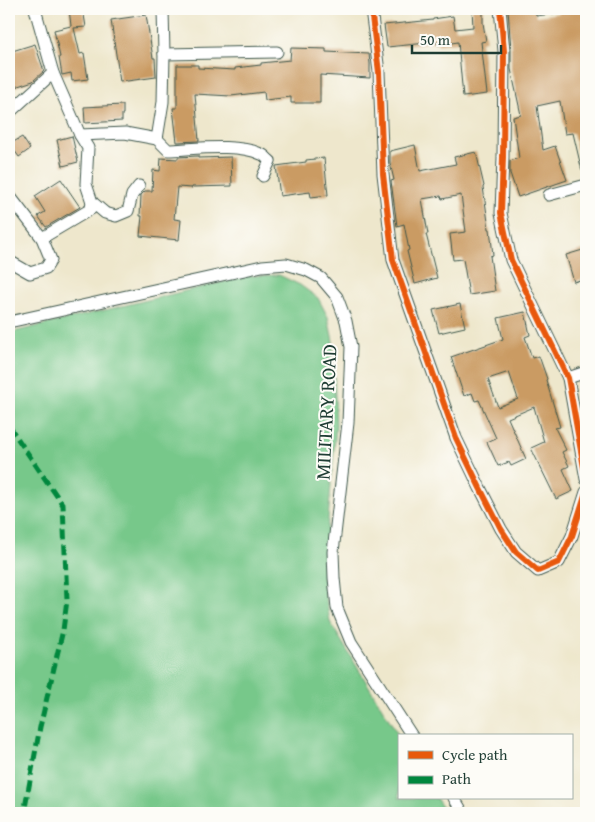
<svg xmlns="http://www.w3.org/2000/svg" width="595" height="822" font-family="'Gentium Book Plus',serif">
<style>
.green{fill:#77c88a;stroke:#4b825f}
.building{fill:#ca9b63;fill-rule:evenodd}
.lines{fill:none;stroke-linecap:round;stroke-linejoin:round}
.minor-casing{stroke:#3e564b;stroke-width:13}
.minor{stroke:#fff;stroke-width:11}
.quiet{stroke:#00873e;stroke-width:5;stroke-dasharray:10 5;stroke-linecap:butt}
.cycleway-casing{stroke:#fdfcf7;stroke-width:9}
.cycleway{stroke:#e8590c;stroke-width:6}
.labels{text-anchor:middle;stroke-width:4;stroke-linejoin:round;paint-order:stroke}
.street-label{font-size:20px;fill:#1f3d34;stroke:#fdfcf7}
</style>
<rect width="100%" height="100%" fill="#fdfcf7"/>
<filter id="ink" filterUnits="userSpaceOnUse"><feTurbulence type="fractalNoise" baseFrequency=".02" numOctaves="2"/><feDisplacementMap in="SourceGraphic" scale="10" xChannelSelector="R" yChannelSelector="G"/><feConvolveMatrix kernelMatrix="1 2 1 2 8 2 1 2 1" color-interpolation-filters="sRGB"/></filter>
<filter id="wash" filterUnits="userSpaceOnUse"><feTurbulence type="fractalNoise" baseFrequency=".0096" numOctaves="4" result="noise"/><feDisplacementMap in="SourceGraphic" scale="20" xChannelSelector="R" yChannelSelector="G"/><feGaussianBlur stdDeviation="1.12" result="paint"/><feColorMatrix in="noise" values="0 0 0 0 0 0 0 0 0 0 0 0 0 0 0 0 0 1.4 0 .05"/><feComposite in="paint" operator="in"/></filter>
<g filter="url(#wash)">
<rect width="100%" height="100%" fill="#eee7cc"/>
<path class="green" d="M279 275 300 285 318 298 328 317 333 341 336 426 323 579 330 622 399 736V798H436L446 813H9V333L248 276Z"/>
<g id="blocks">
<g class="building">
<path d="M69 9H83L86 27 74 28 80 54 84 53 88 79 72 81 71 73 62 75 59 57H60L54 30 71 26Z"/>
<path d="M472 9H483V23L486 41 481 42 487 94 463 97 458 42 438 45 437 42 387 47 384 25 433 20V19L453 16 455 29 473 27Z"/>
<path d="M508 9H535L536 16 559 13 558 9H586V171H582L573 133 565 134 560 101 537 106 543 150 555 146 567 180 518 197 510 173V161L519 158 513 117 521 115 511 69V50Z"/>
<path d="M146 15 153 58H155L156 77 120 82 111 20Z"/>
<path d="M35 44 44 71 33 81 15 87 13 80 9 85V52Z"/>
<path d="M291 48 326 49V52L369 54 370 64V78L320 75V103H291V97L265 100 264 92 231 96 195 94 199 141 177 142 173 108H177V65H198V68L235 70V68L261 65V63L290 60Z"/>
<path d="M123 105V114H122V121L85 123 84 107Z"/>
<path d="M72 136 78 162 63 166 57 140Z"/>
<path d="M22 137 30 149 19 157 10 144Z"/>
<path d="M415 145 420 171 456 164 454 157 476 152 484 186 483 187 489 229H490L493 255 490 256 495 291 469 295 463 259 453 260 450 234 466 232 461 195 442 199 441 196 422 199 428 234H426L437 278 415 284 407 251 409 250 404 224 397 226 391 181 394 180 390 163V151Z"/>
<path d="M198 156V158L231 157 232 186 192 187V188L177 187 174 219 181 220 179 240 140 236 142 216H140L141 195 145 191H152L153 170 160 171 161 158 178 159V157Z"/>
<path d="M324 158 328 195 311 197 310 192 280 196 276 166 306 162V160Z"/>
<path d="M61 179 80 207 46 227 38 216 45 212 35 196Z"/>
<path d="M586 249V278L574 282 566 255Z"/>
<path d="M460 304 465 327 439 333 433 310Z"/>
<path d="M525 312 530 335 525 337 532 358 539 356 547 379 546 380 560 427 555 428 566 450 562 452 569 466 563 469 573 491 556 499 531 448 544 442 534 407 508 418 526 459 511 466 509 462 498 466 487 442 496 438 479 400 475 401 472 393 464 396 451 357 503 339 498 318ZM509 372 518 399 498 407 488 379Z"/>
</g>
</g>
</g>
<g filter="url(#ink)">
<use href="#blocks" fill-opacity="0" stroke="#3e564b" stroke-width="1"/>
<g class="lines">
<g class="minor-casing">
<g id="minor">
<path d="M35 9 53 73 80 135 88 148 86 184 92 202 105 213 116 216 128 211 132 195 139 186"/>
<path d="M371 9 379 72 383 174 393 260 456 438 480 488 501 529 516 552 538 571 559 562 572 536 586 492"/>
<path d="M500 9 504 51 503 157 501 213 511 260 568 378 586 479"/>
<path d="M164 54 277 52"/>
<path d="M9 113 53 73"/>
<path d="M80 135 125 133 157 139 163 102 164 54 163 9"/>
<path d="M157 139 168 150C195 149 237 143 261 154 265 155 267 159 270 161L263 176"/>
<path d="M9 195 42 238 51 260 46 268 30 273 9 261"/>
<path d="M549 195 586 185"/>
<path d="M42 238 91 209 92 202"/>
<path d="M9 322 262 266 286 264 306 270 321 278 337 297 346 321 351 347 348 423 333 552 334 578 337 608 351 642 412 736"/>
<path d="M568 378 586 372"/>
<path d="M454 798 463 813"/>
</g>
</g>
<use href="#minor" class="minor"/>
<path class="quiet" d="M9 426 63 505 67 600 63 630 40 727 24 813"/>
<g class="cycleway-casing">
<g id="cycleway">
<path d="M371 9 379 72 383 174 393 260 456 438 480 488 501 529 516 552 538 571 559 562 572 536 586 492"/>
<path d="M500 9 504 51 503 157 501 213 511 260 568 378 586 479"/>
</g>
</g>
<use href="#cycleway" class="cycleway"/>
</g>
</g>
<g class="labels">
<g class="street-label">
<text transform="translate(326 412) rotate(-87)" y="7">MILITARY ROAD</text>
</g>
</g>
<rect width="595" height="822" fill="none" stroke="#fdfcf7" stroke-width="30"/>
<rect x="398" y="734" width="175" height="65" fill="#fdfcf7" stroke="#a4b0a9"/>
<rect x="408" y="751" width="25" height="8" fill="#e8590c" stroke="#a4b0a9"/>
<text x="442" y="760" font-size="15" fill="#1f3d34">Cycle path</text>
<rect x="408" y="776" width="25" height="8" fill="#00873e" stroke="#a4b0a9"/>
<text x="442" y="784" font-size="15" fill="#1f3d34">Path</text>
<path d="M412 45v8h89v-8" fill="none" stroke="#1f3d34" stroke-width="2.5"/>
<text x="420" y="45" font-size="15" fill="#1f3d34" stroke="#fdfcf7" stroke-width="4" paint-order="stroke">50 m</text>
</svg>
